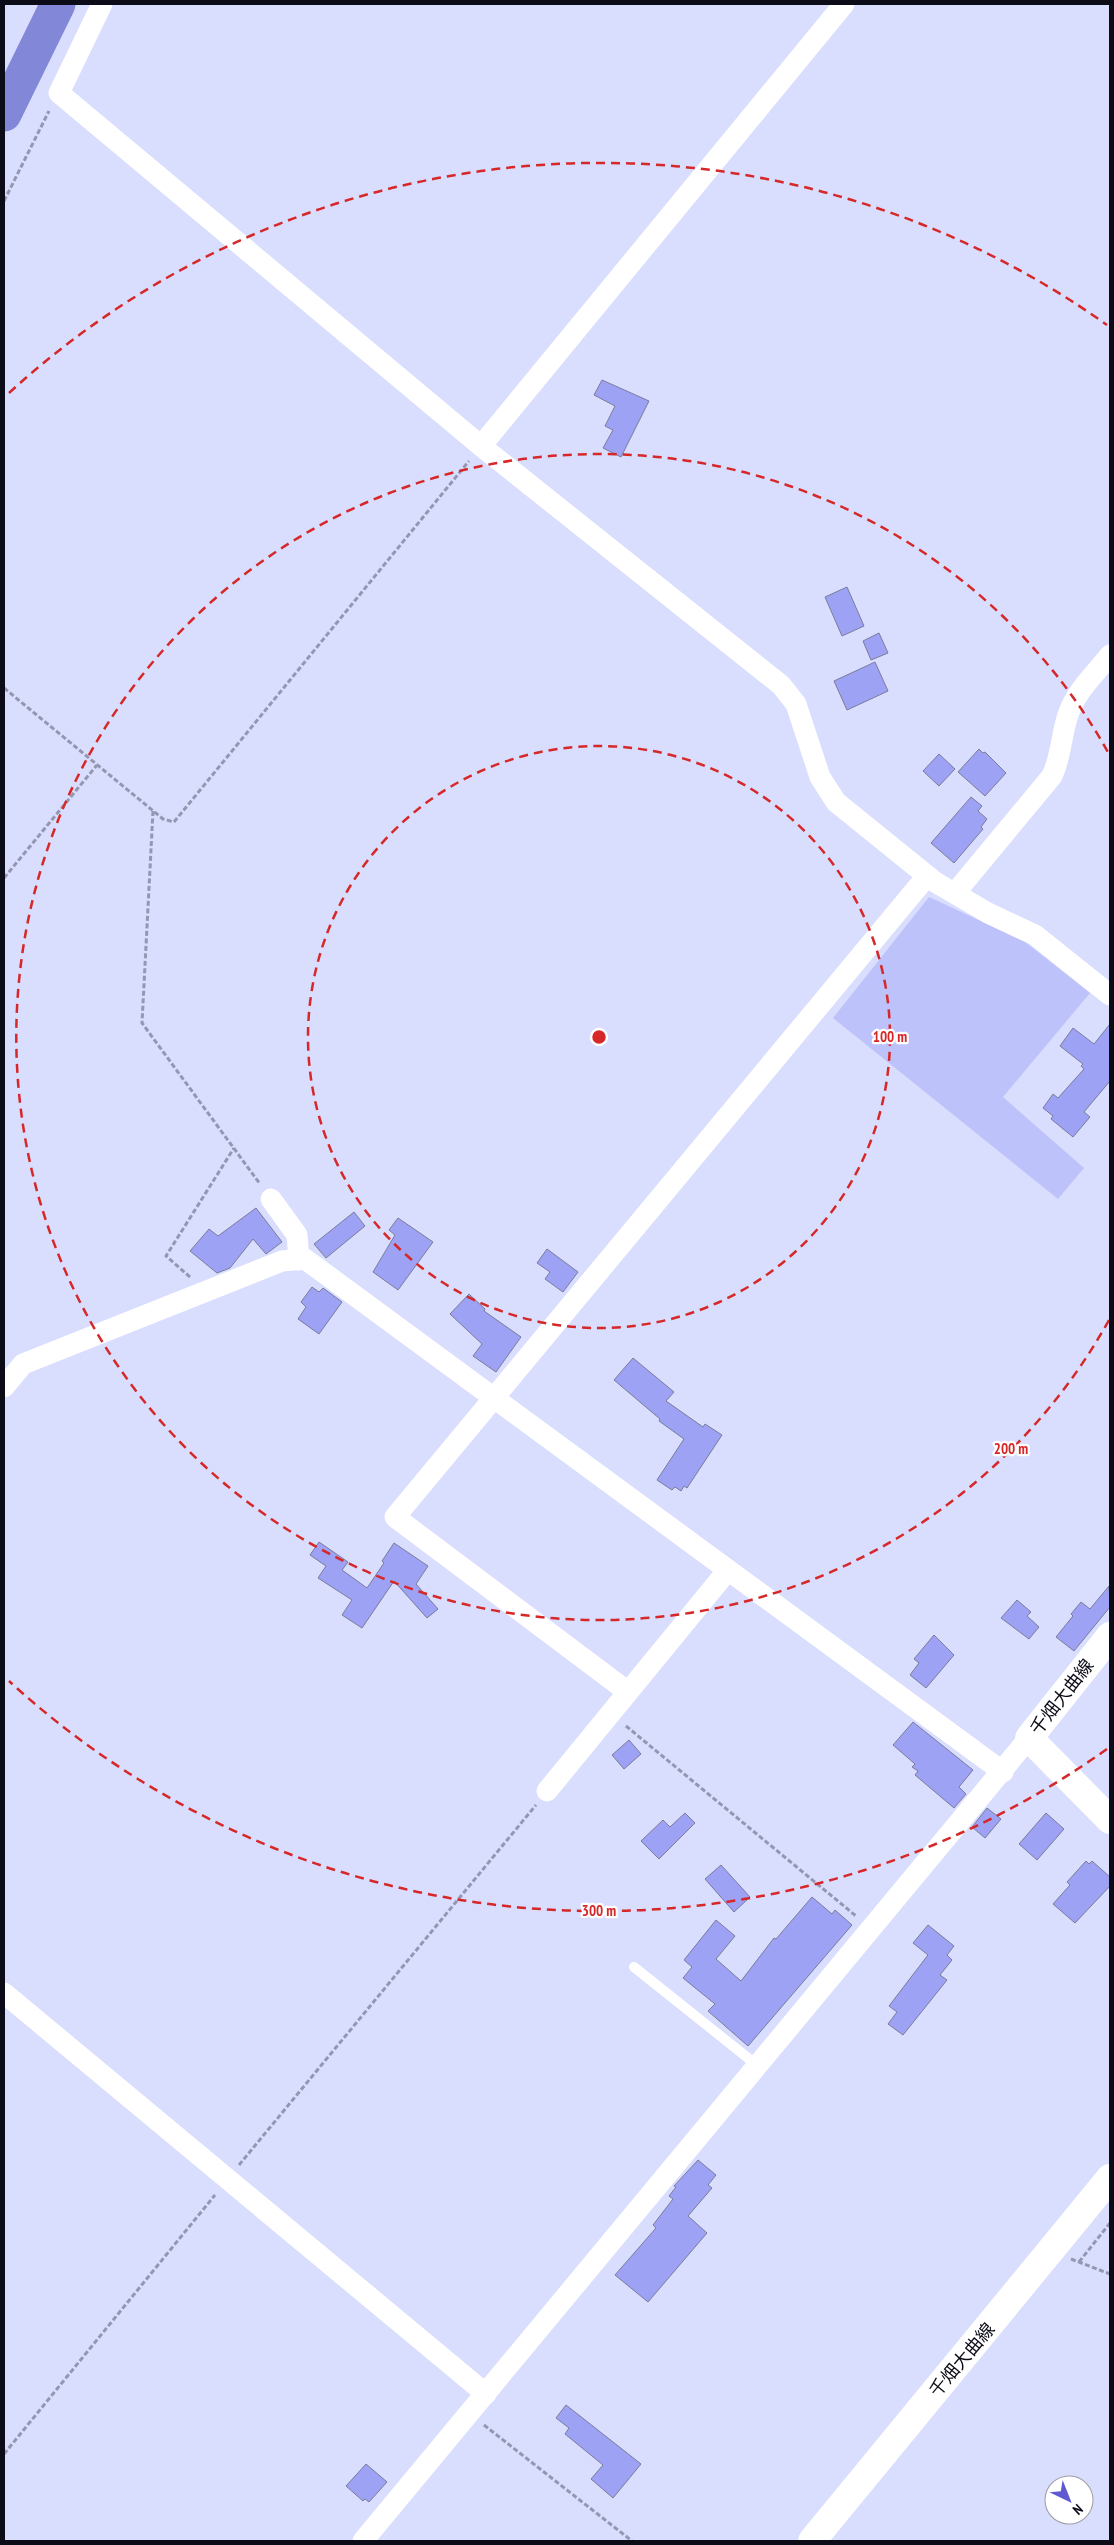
<svg xmlns="http://www.w3.org/2000/svg" width="1114" height="2545" font-family="'PT Sans Narrow','Noto Sans JP',sans-serif">
<style>
.green{fill:#bec2fa}
.lines{fill:none;stroke-linecap:round;stroke-linejoin:round}
.river{stroke:#8387d7;stroke-width:35}
.building{fill:#9da2f4;stroke:#7a7c9a}
.path{stroke:#9497b1;stroke-width:3;stroke-dasharray:5 2.5;stroke-linecap:butt}
.service{stroke:#fff;stroke-width:10}
.minor{stroke:#fff;stroke-width:21}
.secondary{stroke:#fff;stroke-width:28}
.ring{fill:none;stroke:#d62828;stroke-width:2.5;stroke-dasharray:9 6}
.labels{text-anchor:middle;stroke-width:4.5;stroke-linejoin:round;paint-order:stroke}
.street-label{font-size:18px;fill:#0b0c17;stroke:#fff}
.centre{fill:#d62828;stroke:#fff;stroke-width:2.5}
.ring-label{font-size:15px;text-anchor:middle;font-weight:bold;fill:#d62828;stroke:#fff;stroke-width:4.5;stroke-linejoin:round;paint-order:stroke}
</style>
<rect width="100%" height="100%" fill="#d9ddfe"/>
<path class="green" d="M929 897 1024 941 1090 993 1003 1097 1084 1168 1058 1199 833 1018Z"/>
<g class="lines">
<path class="river" d="M4 114 58 4"/>
</g>
<g class="building">
<path d="M602 380 649 401 621 457 603 448 613 430 605 426 615 406 594 395Z"/>
<path d="M847 587 864 626 842 636 825 597Z"/>
<path d="M879 633 888 653 871 660 863 641Z"/>
<path d="M875 662 888 691 847 710 834 681Z"/>
<path d="M979 749 983 753 985 752 1006 773 985 796 958 772Z"/>
<path d="M939 754 955 769 939 786 923 771Z"/>
<path d="M971 797 982 806 978 811 987 819 981 827 983 829 954 863 931 843Z"/>
<path d="M1110 1024V1081L1084 1112 1090 1117 1073 1137 1051 1119 1053 1116 1043 1108 1053 1094 1058 1098 1084 1069 1081 1066 1083 1064 1060 1046 1073 1028 1094 1044Z"/>
<path d="M256 1208 282 1242 266 1254 253 1239 230 1268 217 1273 190 1251 209 1229 218 1236Z"/>
<path d="M354 1212 365 1226 326 1258 314 1244Z"/>
<path d="M398 1218 433 1242 398 1290 373 1272 395 1235 389 1230Z"/>
<path d="M547 1249 578 1272 563 1292 545 1279 550 1272 537 1263Z"/>
<path d="M312 1287 319 1292 323 1288 342 1302 319 1334 298 1319 306 1307 301 1302Z"/>
<path d="M469 1294 485 1309 484 1311 521 1337 496 1372 473 1356 482 1344 450 1314Z"/>
<path d="M633 1358 674 1392 666 1401 703 1427 705 1424 722 1435 687 1488 684 1486 681 1491 675 1487 672 1490 657 1480 684 1439 659 1421 660 1419 614 1380Z"/>
<path d="M319 1542 348 1562 342 1570 367 1588 384 1563 382 1561 394 1543 428 1566 416 1584 438 1609 427 1618 394 1581 362 1628 342 1615 352 1600 318 1578 326 1566 310 1555Z"/>
<path d="M1109 1586 1110 1607 1074 1651 1056 1637 1073 1616 1071 1614 1081 1602 1090 1609Z"/>
<path d="M1017 1600 1031 1612 1027 1616 1039 1627 1029 1639 1001 1618Z"/>
<path d="M934 1635 954 1655 926 1688 910 1675 919 1663 914 1659Z"/>
<path d="M913 1722 973 1770 959 1787 966 1794 954 1808 915 1775 918 1771 912 1767 915 1764 893 1745Z"/>
<path d="M629 1740 641 1754 624 1769 612 1755Z"/>
<path d="M987 1808 1001 1819 985 1838 972 1827Z"/>
<path d="M685 1813 695 1823 659 1859 641 1841 663 1820 670 1827Z"/>
<path d="M1046 1813 1064 1829 1037 1860 1019 1844Z"/>
<path d="M1086 1861 1089 1864 1092 1861 1110 1877V1886L1075 1923 1053 1904 1070 1885 1067 1882Z"/>
<path d="M721 1865 750 1897 734 1912 705 1879Z"/>
<path d="M812 1897 832 1914 835 1910 852 1925 748 2046 708 2011 715 2004 683 1978 692 1967 684 1960 716 1920 735 1936 716 1959 741 1981 774 1938 776 1939Z"/>
<path d="M928 1925 954 1946 947 1955 952 1960 940 1975 947 1980 903 2035 888 2024 897 2012 889 2006 928 1955 913 1943Z"/>
<path d="M698 2160 716 2175 708 2185 712 2188 688 2216 707 2233 648 2302 615 2275 656 2228 653 2225 673 2199 669 2196 676 2187 674 2186Z"/>
<path d="M566 2405 641 2464 613 2498 591 2479 603 2465 565 2434 569 2428 556 2418Z"/>
<path d="M366 2464 387 2482 369 2502 365 2499 363 2501 346 2486Z"/>
</g>
<g class="lines">
<g class="path">
<path d="M4 201 49 111"/>
<path d="M4 688 163 819 174 822 469 461"/>
<path d="M153 811 142 1023 260 1184"/>
<path d="M4 878 97 765"/>
<path d="M190 1277 166 1256 234 1148"/>
<path d="M626 1726 856 1916"/>
<path d="M239 2165 536 1805"/>
<path d="M1071 2259 1110 2274"/>
<path d="M1079 2262 1110 2223"/>
<path d="M484 2425 632 2541"/>
<path d="M4 2454 215 2195"/>
</g>
<path class="service" d="M634 1967 758 2066"/>
<g class="minor">
<path d="M102 4 59 93 481 446 781 685 796 704 820 777 836 802 935 882 988 913 1035 935 1110 995"/>
<path d="M481 446 844 4"/>
<path d="M955 893 1052 776C1062 755 1061 733 1069 712 1077 690 1096 673 1110 655"/>
<path d="M271 1199 297 1235 299 1260"/>
<path d="M4 1387 23 1364 282 1261 305 1259 1003 1772"/>
<path d="M628 1692 395 1517 927 876"/>
<path d="M547 1791 728 1570"/>
<path d="M4 1993 486 2394"/>
<path d="M363 2541 1029 1738"/>
</g>
<g class="secondary">
<path d="M1110 1636 1029 1738 1110 1820"/>
<path d="M812 2541 1110 2178"/>
</g>
</g>
<g class="ring">
<circle cx="599" cy="1037" r="291"/>
<path d="M1109 1320A583 583 0 1 1 1109 754"/>
<path d="M1107 1749A874 874 0 0 1 9 1681M9 393A874 874 0 0 1 1107 325"/>
</g>
<g class="labels">
<g class="street-label">
<text transform="translate(1062 1697) rotate(-52)" y="6">千畑大曲線</text>
<text transform="translate(962 2360) rotate(-50)" y="6">千畑大曲線</text>
</g>
</g>
<circle cx="599" cy="1037" r="8" class="centre"/>
<g class="ring-label">
<text x="890" y="1042">100 m</text>
<text x="1011" y="1454">200 m</text>
<text x="599" y="1916">300 m</text>
</g>
<rect width="1114" height="2545" fill="none" stroke="#0b0c17" stroke-width="10"/>
<g transform="translate(1069 2500) rotate(137)"><circle r="24" fill="#ffffff" stroke="#9d9ea2"/>
<path d="M0-4L9 19L0 12L-9 19Z" fill="#5f59d1"/>
<text y="-8" font-size="14" font-weight="bold" text-anchor="middle" fill="#0b0c17">N</text>
</g>
</svg>
